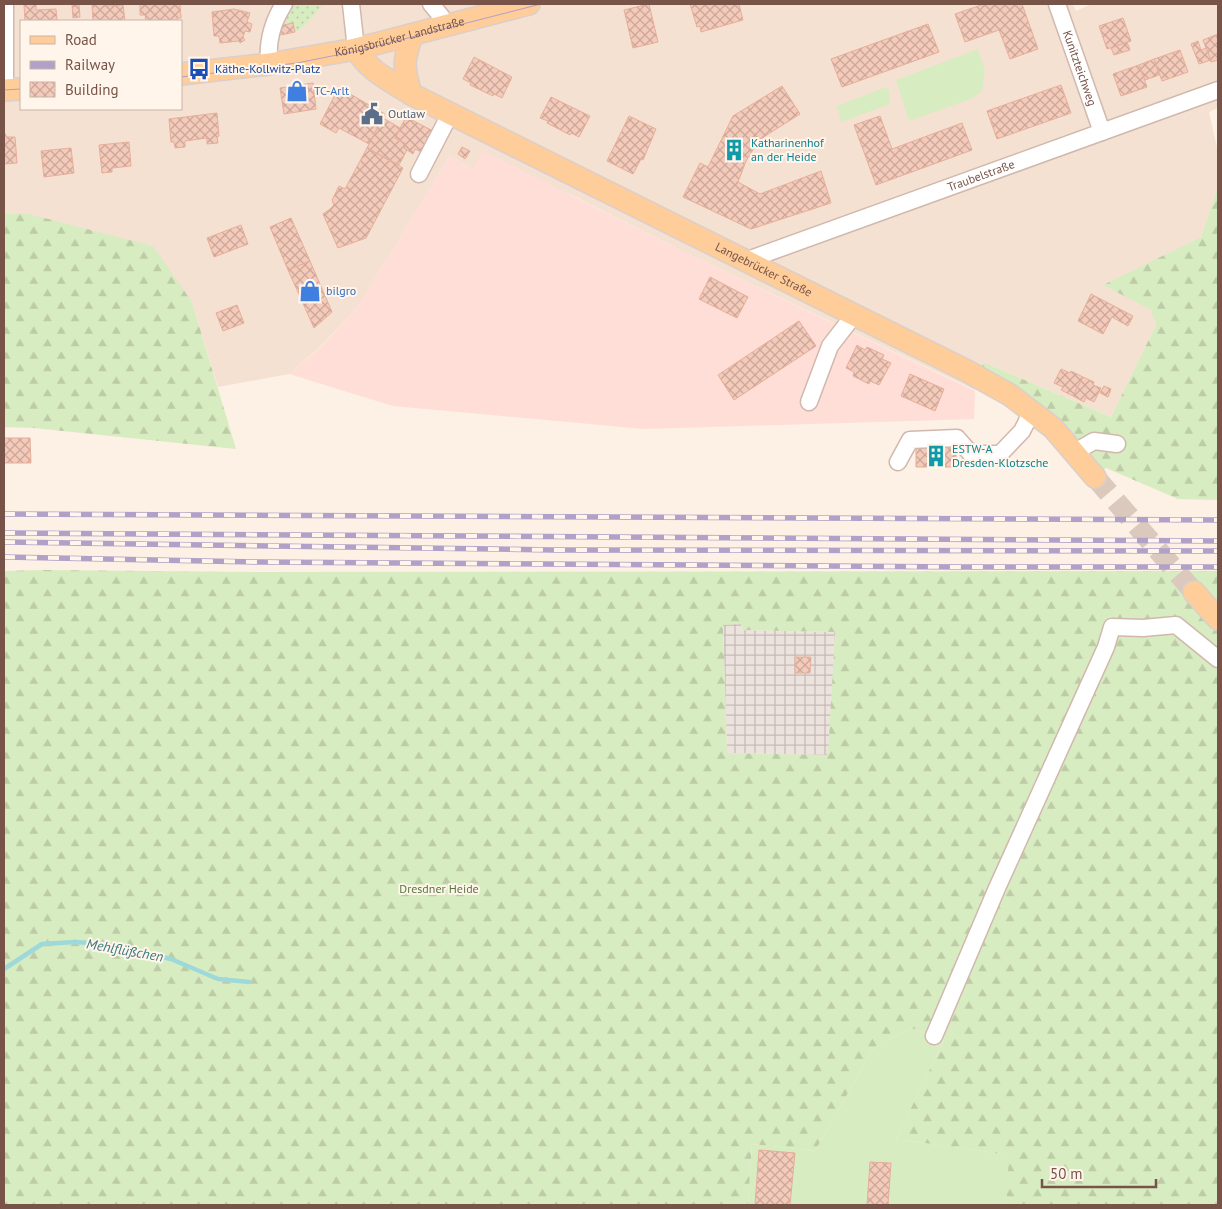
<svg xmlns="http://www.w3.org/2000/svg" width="1222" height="1209" font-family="'PT Sans',sans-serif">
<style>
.residential{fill:#f5e1d2;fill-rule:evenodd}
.commercial{fill:#feded7}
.industrial{fill:url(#industrial-grid)}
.grass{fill:#d8ecc1}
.forest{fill:url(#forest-firs);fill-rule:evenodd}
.park{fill:url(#park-dots)}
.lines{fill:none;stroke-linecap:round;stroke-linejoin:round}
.stream{stroke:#9dd8da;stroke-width:4.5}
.building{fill:url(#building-cross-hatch);stroke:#e8ae99}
.major-tunnel{stroke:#dcc9bd;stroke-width:21;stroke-dasharray:21 11;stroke-linecap:butt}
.minor-casing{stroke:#d1b8ac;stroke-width:19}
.major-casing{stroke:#d9cfcc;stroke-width:24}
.minor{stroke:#fff;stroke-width:16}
.major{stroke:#ffcd99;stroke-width:21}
.tram{stroke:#b1a1c8;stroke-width:1}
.rail-casing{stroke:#b1a1c8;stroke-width:5.5}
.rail{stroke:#fff5eb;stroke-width:4;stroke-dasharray:11;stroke-linecap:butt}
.labels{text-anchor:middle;stroke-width:4;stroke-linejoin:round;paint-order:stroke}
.street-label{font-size:12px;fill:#775348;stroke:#fff5eb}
.transit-label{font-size:12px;fill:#164399;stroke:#fff5eb;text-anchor:start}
.shop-label{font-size:12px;fill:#366cbe;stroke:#fff5eb;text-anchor:start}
.service-label{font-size:12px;fill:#4e5e75;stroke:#fff5eb;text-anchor:start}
.culture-label{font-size:12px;fill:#0d838f;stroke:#fff5eb;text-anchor:start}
.park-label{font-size:12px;fill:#55783c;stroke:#fff5eb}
.water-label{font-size:14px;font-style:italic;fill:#3b7a7d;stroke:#fff5eb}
</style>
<defs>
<pattern id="industrial-grid" width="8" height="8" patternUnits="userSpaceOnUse" patternTransform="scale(1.25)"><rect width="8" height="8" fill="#ede3de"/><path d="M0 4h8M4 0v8" fill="none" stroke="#c5bbb6"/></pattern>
<pattern id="forest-firs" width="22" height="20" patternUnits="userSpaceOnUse" patternTransform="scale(1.25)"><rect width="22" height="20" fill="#d8ecc1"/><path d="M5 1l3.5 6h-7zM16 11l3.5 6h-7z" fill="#bdcca7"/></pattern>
<pattern id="park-dots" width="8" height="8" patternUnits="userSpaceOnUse" patternTransform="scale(1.25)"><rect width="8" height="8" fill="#d8ecc1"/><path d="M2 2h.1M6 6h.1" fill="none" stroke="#bdcca7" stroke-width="1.8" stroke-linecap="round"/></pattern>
<pattern id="building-cross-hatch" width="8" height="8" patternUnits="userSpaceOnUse" patternTransform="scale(1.25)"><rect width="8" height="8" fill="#f4caba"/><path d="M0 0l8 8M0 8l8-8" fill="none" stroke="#caa799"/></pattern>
</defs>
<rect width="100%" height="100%" fill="#fdf0e4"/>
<path class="residential" d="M4 4H1073L1076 11 1091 4H1218V108L1209 112 1218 152V186L1201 237 1104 285 1152 310 1156 325 1111 417 983 362 975 390 686 253 570 194 473 169 450 156 359 305 322 345 289 374 218 387 192 302 25 213 4 214ZM21 21H181V109H21Z"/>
<path class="commercial" d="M483 151 686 253 975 391 974 419 644 429 393 406 289 374 323 345 359 305 450 156 473 169Z"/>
<path class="industrial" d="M723 624H741L742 630 835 632 829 755 727 753Z"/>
<g class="grass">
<path d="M978 49 985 71 982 91 971 99 909 121 896 80Z"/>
<path d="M886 87 889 91 890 104 841 122 837 106Z"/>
<path d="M911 1028 944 1040 896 1139 1010 1155 1006 1205H748L752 1144 815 1151 873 1049Z"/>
</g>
<g class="forest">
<path d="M1218 186V500L1178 499 1106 468 1097 475 980 376 983 362 1111 417 1156 325 1151 310 1103 285 1201 237Z"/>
<path d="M25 213 153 246 192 302 236 449 34 428 4 427V214Z"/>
<path d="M43 570 259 572 1218 571V1205H1006L1009 1155 896 1139 944 1040 911 1028 873 1049 815 1151 752 1144 748 1205H4V571ZM741 624 742 630 835 632 828 755 727 753 723 625Z"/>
</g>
<path class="park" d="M289 4H324C314 13 308 26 295 32L293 23 279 26Z"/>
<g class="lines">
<path class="stream" d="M4 969 42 944 75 942 104 944 171 959 218 979 249 982"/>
</g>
<g class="building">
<path d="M24 4H42H36V10L56 9 57 21H25Z"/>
<path d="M72 4H79L80 17 73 18Z"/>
<path d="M92 4H107V6L123 5 125 21H93Z"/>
<path d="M140 4H180L181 18H177L178 21H146L145 15H140Z"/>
<path d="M649 4 658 42 633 48 624 10Z"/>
<path d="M690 4H739L743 20 701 32 700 26 697 27Z"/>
<path d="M984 4H1022L1038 49 1010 59 999 30 965 42 955 14Z"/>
<path d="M234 9 250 13 247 22 252 24 250 32 245 31 243 37 245 40 240 43 239 41 220 43 219 36H214L212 12Z"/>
<path d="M1123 18 1131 41 1107 49 1099 26Z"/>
<path d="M293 23 295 32 281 35 279 26Z"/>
<path d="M928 24 939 52 842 87 831 59Z"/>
<path d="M1218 34V60L1211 62 1203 40Z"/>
<path d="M1198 41 1201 50 1206 48 1211 60 1199 64 1191 44Z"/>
<path d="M1127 42 1130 50 1114 55 1111 48Z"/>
<path d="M1180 50 1188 72 1162 81 1154 59Z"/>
<path d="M474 57 512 77 502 98 494 94 493 96 470 85 471 83 463 79Z"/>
<path d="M1154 59 1159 75 1145 80 1139 65Z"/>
<path d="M1139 65 1147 87 1121 96 1113 74Z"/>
<path d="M313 83 316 109 284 114 280 88Z"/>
<path d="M1061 85 1071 113 997 139 987 111Z"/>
<path d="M782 86 800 114 759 140 746 161 738 182 760 194 821 171 831 203 751 229 683 197 700 163 708 167 733 116Z"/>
<path d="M337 91 346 95 350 94 385 114 369 144 339 128 336 133 320 124Z"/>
<path d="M551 97 590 116 579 137 571 133 570 135 547 123 548 121 540 118Z"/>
<path d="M217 113 219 136 217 137 218 143 207 144V138L185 141V147L175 148 174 142H171L169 119Z"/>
<path d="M629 116 656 129 643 160 641 159 633 174 607 161Z"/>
<path d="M880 116 892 149 962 123 972 150 876 185 854 125Z"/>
<path d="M406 117 437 133 426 154 415 149 413 154 404 148 406 144 395 138Z"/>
<path d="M383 118 400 128 395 138 406 144 404 148 407 150 399 165 367 148Z"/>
<path d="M4 132 7 137H15L17 163 4 164Z"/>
<path d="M129 142 131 166 112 168V172L102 173 99 145Z"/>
<path d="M462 147 470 151 465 159 458 154Z"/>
<path d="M71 148 74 173 44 177 41 151Z"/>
<path d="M367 148 403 168 366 238 338 248 323 214 330 209 334 205 332 200 339 186 345 189Z"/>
<path d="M291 218 310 261 288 270 270 227Z"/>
<path d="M241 225 248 244 214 257 207 238Z"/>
<path d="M310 261 332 312 314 328 288 270Z"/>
<path d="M710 277 748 297 737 318 699 299Z"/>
<path d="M1091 294 1133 316 1128 326 1112 317 1103 334 1078 321Z"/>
<path d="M237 305 244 323 223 331 216 313Z"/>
<path d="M799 321 816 346 734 400 718 375Z"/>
<path d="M857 345 865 350 867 347 884 355 882 359 891 363 879 385 870 381 869 384 853 376 854 372 846 368Z"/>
<path d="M1061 369 1070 373 1071 371 1083 377 1073 396 1061 390 1063 387 1054 383Z"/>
<path d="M910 374 944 389 935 411 901 396Z"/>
<path d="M1083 377 1094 382 1093 385 1101 388 1094 402 1086 398 1084 402 1073 396Z"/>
<path d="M1104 386 1111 389 1108 397 1100 393Z"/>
<path d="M4 438H30L31 463H4Z"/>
<path d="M956 444V467H916V445Z"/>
<path d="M795 657H811L810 673H795Z"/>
<path d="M759 1150 795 1153 790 1205H755Z"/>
<path d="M870 1162 891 1163 888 1205H867Z"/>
</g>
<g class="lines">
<path class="major-tunnel" d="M1095 477 1194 592"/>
<g class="minor-casing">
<g id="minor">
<path d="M351 4 356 49"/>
<path d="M431 4 441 16 445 25"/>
<path id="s1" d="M1057 4 1102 132"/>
<path d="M269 64C267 41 272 23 284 4"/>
<path d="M5 90V4"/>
<path d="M419 174 450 114"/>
<path id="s2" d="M745 261 1218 90"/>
<path d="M809 402 830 346 854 315"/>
<path d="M1075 452 1094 441 1117 444"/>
<path d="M898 462 910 440 957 438 971 454H1000L1022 431 1027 421 1036 413"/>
<path d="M934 1036 997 888 1106 647 1112 627 1143 628 1176 625 1218 659"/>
</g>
</g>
<g class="major-casing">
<g id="major">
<path id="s3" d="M356 49C367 70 392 82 411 94L967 371 1010 395 1053 428 1095 477"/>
<path id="s4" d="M181 74 269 64 356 49 529 4"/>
<path d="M4 90 21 89"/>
<path d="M411 94C403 67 403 61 412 35"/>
<path d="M1194 592 1218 619"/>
</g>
</g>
<use href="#minor" class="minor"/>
<use href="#major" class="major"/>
<g class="tram">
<path d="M181 77 297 63 357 51 541 4"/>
<path d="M4 90 21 89"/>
</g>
<g class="rail-casing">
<g id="rail">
<path d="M4 514 1218 520"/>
<path d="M4 533 1218 541"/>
<path d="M4 542 553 550 1218 551"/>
<path d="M4 557 257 562 962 567H1218"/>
</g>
</g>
<use href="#rail" class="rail"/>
</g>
<defs>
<g id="bus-bare" transform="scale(1.725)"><path d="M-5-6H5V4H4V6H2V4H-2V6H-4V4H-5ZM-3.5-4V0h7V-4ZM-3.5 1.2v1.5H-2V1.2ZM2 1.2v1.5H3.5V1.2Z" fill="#1a4fb4" stroke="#fff5eb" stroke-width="2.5" paint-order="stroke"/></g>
<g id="shop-bare" transform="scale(1.725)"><path d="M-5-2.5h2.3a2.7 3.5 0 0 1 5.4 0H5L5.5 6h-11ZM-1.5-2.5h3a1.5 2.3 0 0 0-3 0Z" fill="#3f7fe0" stroke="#fff5eb" stroke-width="2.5" paint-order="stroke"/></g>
<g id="civic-bare" transform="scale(1.725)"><path d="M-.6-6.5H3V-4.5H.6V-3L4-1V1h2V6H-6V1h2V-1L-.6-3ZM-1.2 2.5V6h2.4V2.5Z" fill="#5c6f8a" stroke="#fff5eb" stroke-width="2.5" paint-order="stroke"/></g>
<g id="building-bare" transform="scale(1.725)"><path d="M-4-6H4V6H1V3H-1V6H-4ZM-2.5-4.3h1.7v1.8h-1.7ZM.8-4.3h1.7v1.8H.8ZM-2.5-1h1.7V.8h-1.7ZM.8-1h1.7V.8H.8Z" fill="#0f9aa8" stroke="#fff5eb" stroke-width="2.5" paint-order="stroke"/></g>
</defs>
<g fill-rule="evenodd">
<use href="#bus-bare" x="199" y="69"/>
<use href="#shop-bare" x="297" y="91"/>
<use href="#civic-bare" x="372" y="114"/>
<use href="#building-bare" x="734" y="150"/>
<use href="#shop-bare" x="310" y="291"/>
<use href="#building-bare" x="936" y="456"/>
</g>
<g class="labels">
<g class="street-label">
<text dy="4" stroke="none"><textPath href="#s4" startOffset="222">Königsbrücker Landstraße</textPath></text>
<text dy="4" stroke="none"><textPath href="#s1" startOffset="68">Kunitzteichweg</textPath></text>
<text dy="4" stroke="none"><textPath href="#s2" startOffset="251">Traubelstraße</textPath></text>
<text dy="4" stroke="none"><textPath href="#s3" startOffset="466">Langebrücker Straße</textPath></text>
</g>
<g class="transit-label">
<text x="215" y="73">Käthe-Kollwitz-Platz</text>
</g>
<g class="shop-label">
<text x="314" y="95">TC-Arlt</text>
<text x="326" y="295">bilgro</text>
</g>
<g class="service-label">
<text x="388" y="118">Outlaw</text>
</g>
<g class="culture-label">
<text x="751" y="147">Katharinenhof<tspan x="751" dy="14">an der Heide</tspan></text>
<text x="952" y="453">ESTW-A<tspan x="952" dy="14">Dresden-Klotzsche</tspan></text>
</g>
<g class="park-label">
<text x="439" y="893">Dresdner Heide</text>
</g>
<g class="water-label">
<text transform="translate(125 950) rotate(10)" y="5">Mehlflüßchen</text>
</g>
</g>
<rect width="1222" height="1209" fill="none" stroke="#775348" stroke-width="10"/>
<rect x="20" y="20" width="162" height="90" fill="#fff5eb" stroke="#c9b4aa"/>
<rect x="30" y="36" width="25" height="8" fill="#ffcd99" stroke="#c9b4aa"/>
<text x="65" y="45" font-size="15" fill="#775348">Road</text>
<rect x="30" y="61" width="25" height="8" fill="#b1a1c8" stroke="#c9b4aa"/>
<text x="65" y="70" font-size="15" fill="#775348">Railway</text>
<rect x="30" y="82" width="25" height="15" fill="url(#building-cross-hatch)" stroke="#c9b4aa"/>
<text x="65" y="95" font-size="15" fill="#775348">Building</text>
<path d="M1042 1179v8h114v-8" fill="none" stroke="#775348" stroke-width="2.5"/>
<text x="1050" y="1179" font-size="15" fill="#775348" stroke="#fff5eb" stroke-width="4" paint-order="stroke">50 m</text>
</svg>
